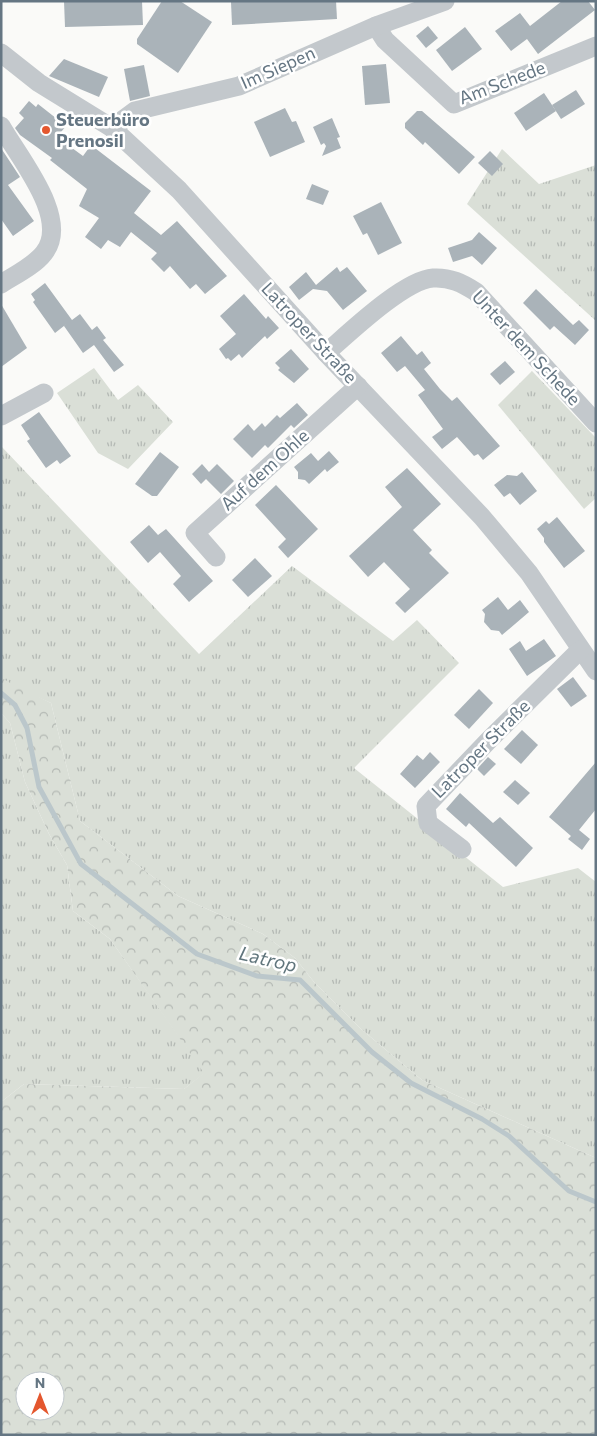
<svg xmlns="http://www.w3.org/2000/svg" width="597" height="1436" font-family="Commissioner,sans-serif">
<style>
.grass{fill:url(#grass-tufts)}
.forest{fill:url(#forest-crowns);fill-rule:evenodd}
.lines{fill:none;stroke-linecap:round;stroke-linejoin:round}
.stream{stroke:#bbc7cb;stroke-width:5}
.building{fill:#aab3b9}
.minor{stroke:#c3c8cc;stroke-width:19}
.poi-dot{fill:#e4572e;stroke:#fff;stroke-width:2}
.labels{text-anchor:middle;stroke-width:5;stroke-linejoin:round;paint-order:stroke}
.street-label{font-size:18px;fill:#657683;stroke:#fff}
.poi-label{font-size:18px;font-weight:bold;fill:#657683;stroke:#fff;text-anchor:start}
.water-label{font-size:19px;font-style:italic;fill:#60757c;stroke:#fff}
</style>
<defs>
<pattern id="grass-tufts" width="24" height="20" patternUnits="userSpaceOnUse" patternTransform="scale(1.25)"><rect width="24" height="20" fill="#dadfd7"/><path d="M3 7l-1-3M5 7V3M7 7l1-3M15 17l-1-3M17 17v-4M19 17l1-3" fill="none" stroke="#b4b9b4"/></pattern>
<pattern id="forest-crowns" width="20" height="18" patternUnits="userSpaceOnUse" patternTransform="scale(1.25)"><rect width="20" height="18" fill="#dadfd7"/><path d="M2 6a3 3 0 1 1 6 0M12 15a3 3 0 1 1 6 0" fill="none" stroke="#b4b9b4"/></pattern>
</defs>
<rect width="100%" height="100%" fill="#fafaf8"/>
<g class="grass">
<path d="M502 149 539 184 596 165V321L467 204Z"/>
<path d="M94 368 118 400 138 385 173 422 128 469 98 453 57 393Z"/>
<path d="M532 371 596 438V498L584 509 498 405Z"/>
<path d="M1 446 199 654 292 566 393 641 417 620 459 663 354 768 503 887 578 868 596 882V1158L422 1080 361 1029 314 982 295 958 263 934 178 896 80 821 51 703 1 681Z"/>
<path d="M1 713 10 723 25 782 49 834 67 865 73 911 110 939 205 1073 184 1089 24 1084 1 1102Z"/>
</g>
<path class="forest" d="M1 678 51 703 80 821 178 896 263 934 295 958 314 982 361 1029 422 1080 596 1158V1435H1V1102L24 1084 184 1089 204 1073 110 939 73 911 67 865 49 834 25 782 10 723 1 713ZM25 1381H55V1411H25Z"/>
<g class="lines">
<path class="stream" d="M1 693 15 705 27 728 39 787 81 864 197 954 257 976 300 980 372 1052 411 1083 482 1119 509 1136 569 1191 596 1202"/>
</g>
<g class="building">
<path d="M64 1H142L143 25 65 27Z"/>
<path d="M162 1H180L212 22 178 73 137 44V39Z"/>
<path d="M336 1 337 19 232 25 231 2Z"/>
<path d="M562 1H588L595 10 538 54 527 39 511 51 495 31 520 13 530 26Z"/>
<path d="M428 26 438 38 426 48 416 36Z"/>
<path d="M465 27 482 49 452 71 436 50Z"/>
<path d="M64 59 108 77 99 97 49 76Z"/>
<path d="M386 64 390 103 365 105 362 66Z"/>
<path d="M144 65 150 96 130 101 124 69Z"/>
<path d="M576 90 585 104 561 119 552 105Z"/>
<path d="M544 93 556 111 526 131 514 113Z"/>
<path d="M29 101 36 107 38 104 66 126 57 137 83 156 91 145 151 191 134 213 161 235 177 221 227 276 205 294 196 284 190 289 170 266 164 272 151 259 157 253 131 232 120 247 108 240 101 249 85 237 99 218 79 206 87 189 50 160 52 158 20 135 15 128 24 118 19 113Z"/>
<path d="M285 108 292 122 296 121 305 142 270 157 254 122Z"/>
<path d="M417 111H422L475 157 459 174 425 142 423 145 405 128V123Z"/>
<path d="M332 118 340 137 337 138 341 148 322 156 326 146 324 143 321 145 313 127Z"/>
<path d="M1 148 20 177 8 185 34 221 13 236 1 219Z"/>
<path d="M490 151 503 164 492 176 478 163Z"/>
<path d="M312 184 329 191 323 205 306 199Z"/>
<path d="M381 202 402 243 378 255 367 233 363 235 353 216Z"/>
<path d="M479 232 497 248 482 265 472 256 453 262 448 248 472 240Z"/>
<path d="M337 267 340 272 347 267 367 291 343 310 327 291 313 289 299 300 289 287 306 272 316 285Z"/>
<path d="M45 283 72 320 80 314 92 330 97 326 106 338 103 340 124 365 114 372 94 345 83 353 64 326 69 322 55 333 33 302 35 300 31 294Z"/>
<path d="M536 289 573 325 579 320 589 330 575 345 554 326 550 330 523 303Z"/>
<path d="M244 294 266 319 268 316 279 328 267 339 265 336 242 358 239 354 231 361 228 358 226 359 219 349 236 334 220 316Z"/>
<path d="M1 304 27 348 1 367Z"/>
<path d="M401 336 417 355 422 351 431 363 424 369 440 389 452 401 457 397 500 446 483 460 478 454 474 456 457 437 442 449 432 437 443 429 418 395 425 390 405 366 397 372 381 353Z"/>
<path d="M291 349 309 369 294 383 278 370 280 368 275 363Z"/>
<path d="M505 361 515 372 500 385 490 374Z"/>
<path d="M297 403 308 415 294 428 291 425 268 448 265 445 252 458 233 439 248 424 254 431 262 423 265 427 277 415 280 418Z"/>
<path d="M39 412 71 456 60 464 57 460 46 468 27 441 30 439 21 425Z"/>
<path d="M329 451 339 462 327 472 325 469 309 484 305 480 298 479V472L294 467 311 453 318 461Z"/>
<path d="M160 452 179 467 157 496H152L135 484Z"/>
<path d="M202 464 209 472 217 464 234 481 221 494 206 479 201 484 192 474Z"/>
<path d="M407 468 441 504 413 530 432 550 429 553 449 573 405 613 395 603 410 589 384 562 368 577 349 556 402 507 385 487Z"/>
<path d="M522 472 537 491 520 505 510 493 504 497 494 485 507 475 517 476Z"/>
<path d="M276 485 318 529 288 558 278 547 286 539 255 505Z"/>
<path d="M557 517 585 551 564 568 544 542V538L537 529 546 521 549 524Z"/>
<path d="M149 525 158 535 166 529 213 581 189 602 173 584 181 576 160 552 148 563 130 542Z"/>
<path d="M255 558 272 576 248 597 232 580Z"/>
<path d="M498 597 508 610 520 600 529 612 502 635 499 631 491 630 484 622 485 614 482 610Z"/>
<path d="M544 639 556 656 527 676 509 649 520 641 526 651Z"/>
<path d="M573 677 587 696 571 707 557 689Z"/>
<path d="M479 689 493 703 469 729 454 715Z"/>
<path d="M522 730 538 745 521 764 504 749Z"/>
<path d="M430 752 440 762 415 788 400 774 417 755 423 760Z"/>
<path d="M488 757 496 764 484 776 477 769Z"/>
<path d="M596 762V809L579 830 590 839 582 850 568 839 571 836 549 817Z"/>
<path d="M515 780 530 793 518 805 503 792Z"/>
<path d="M460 793 493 823 500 817 533 848 516 867 469 823 466 827 446 809Z"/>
</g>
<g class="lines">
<g class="minor">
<path d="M376 26 385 40 454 104 596 46"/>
<path d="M1 53 39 83 112 128 179 190 326 353 482 517 529 573 596 671"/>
<path d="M1 126C19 158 71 219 44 253 34 266 15 275 1 284"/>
<path d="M112 128 135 111 239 86 376 26 445 1"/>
<path d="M326 353C349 333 404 280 433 278 450 277 462 283 476 292L596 423"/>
<path d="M1 416 44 393"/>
<path d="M216 557 195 533 358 386"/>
<path d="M462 849 428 823 426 806 488 741 580 650"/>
</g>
</g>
<circle class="poi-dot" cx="46" cy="130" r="5"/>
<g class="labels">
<g class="street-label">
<text transform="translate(278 68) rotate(-24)" y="6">Im Siepen</text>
<text transform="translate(502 83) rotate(-21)" y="6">Am Schede</text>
<text transform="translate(309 333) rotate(47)" y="6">Latroper Straße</text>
<text transform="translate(526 348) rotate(47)" y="6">Unter dem Schede</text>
<text transform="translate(265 470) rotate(-42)" y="6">Auf dem Ohle</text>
<text transform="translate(481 749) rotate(-45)" y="6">Latroper Straße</text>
</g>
<g class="poi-label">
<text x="56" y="126">Steuerbüro<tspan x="56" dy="21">Prenosil</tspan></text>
</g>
<g class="water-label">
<text transform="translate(268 959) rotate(13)" y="7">Latrop</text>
</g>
</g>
<rect width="597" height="1436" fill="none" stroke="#657683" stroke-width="5"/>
<g transform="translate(40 1396)"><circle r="24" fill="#ffffff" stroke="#c1c8cd"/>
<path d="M0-4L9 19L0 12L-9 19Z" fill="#e4572e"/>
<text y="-8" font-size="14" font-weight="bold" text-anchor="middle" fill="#657683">N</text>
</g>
</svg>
